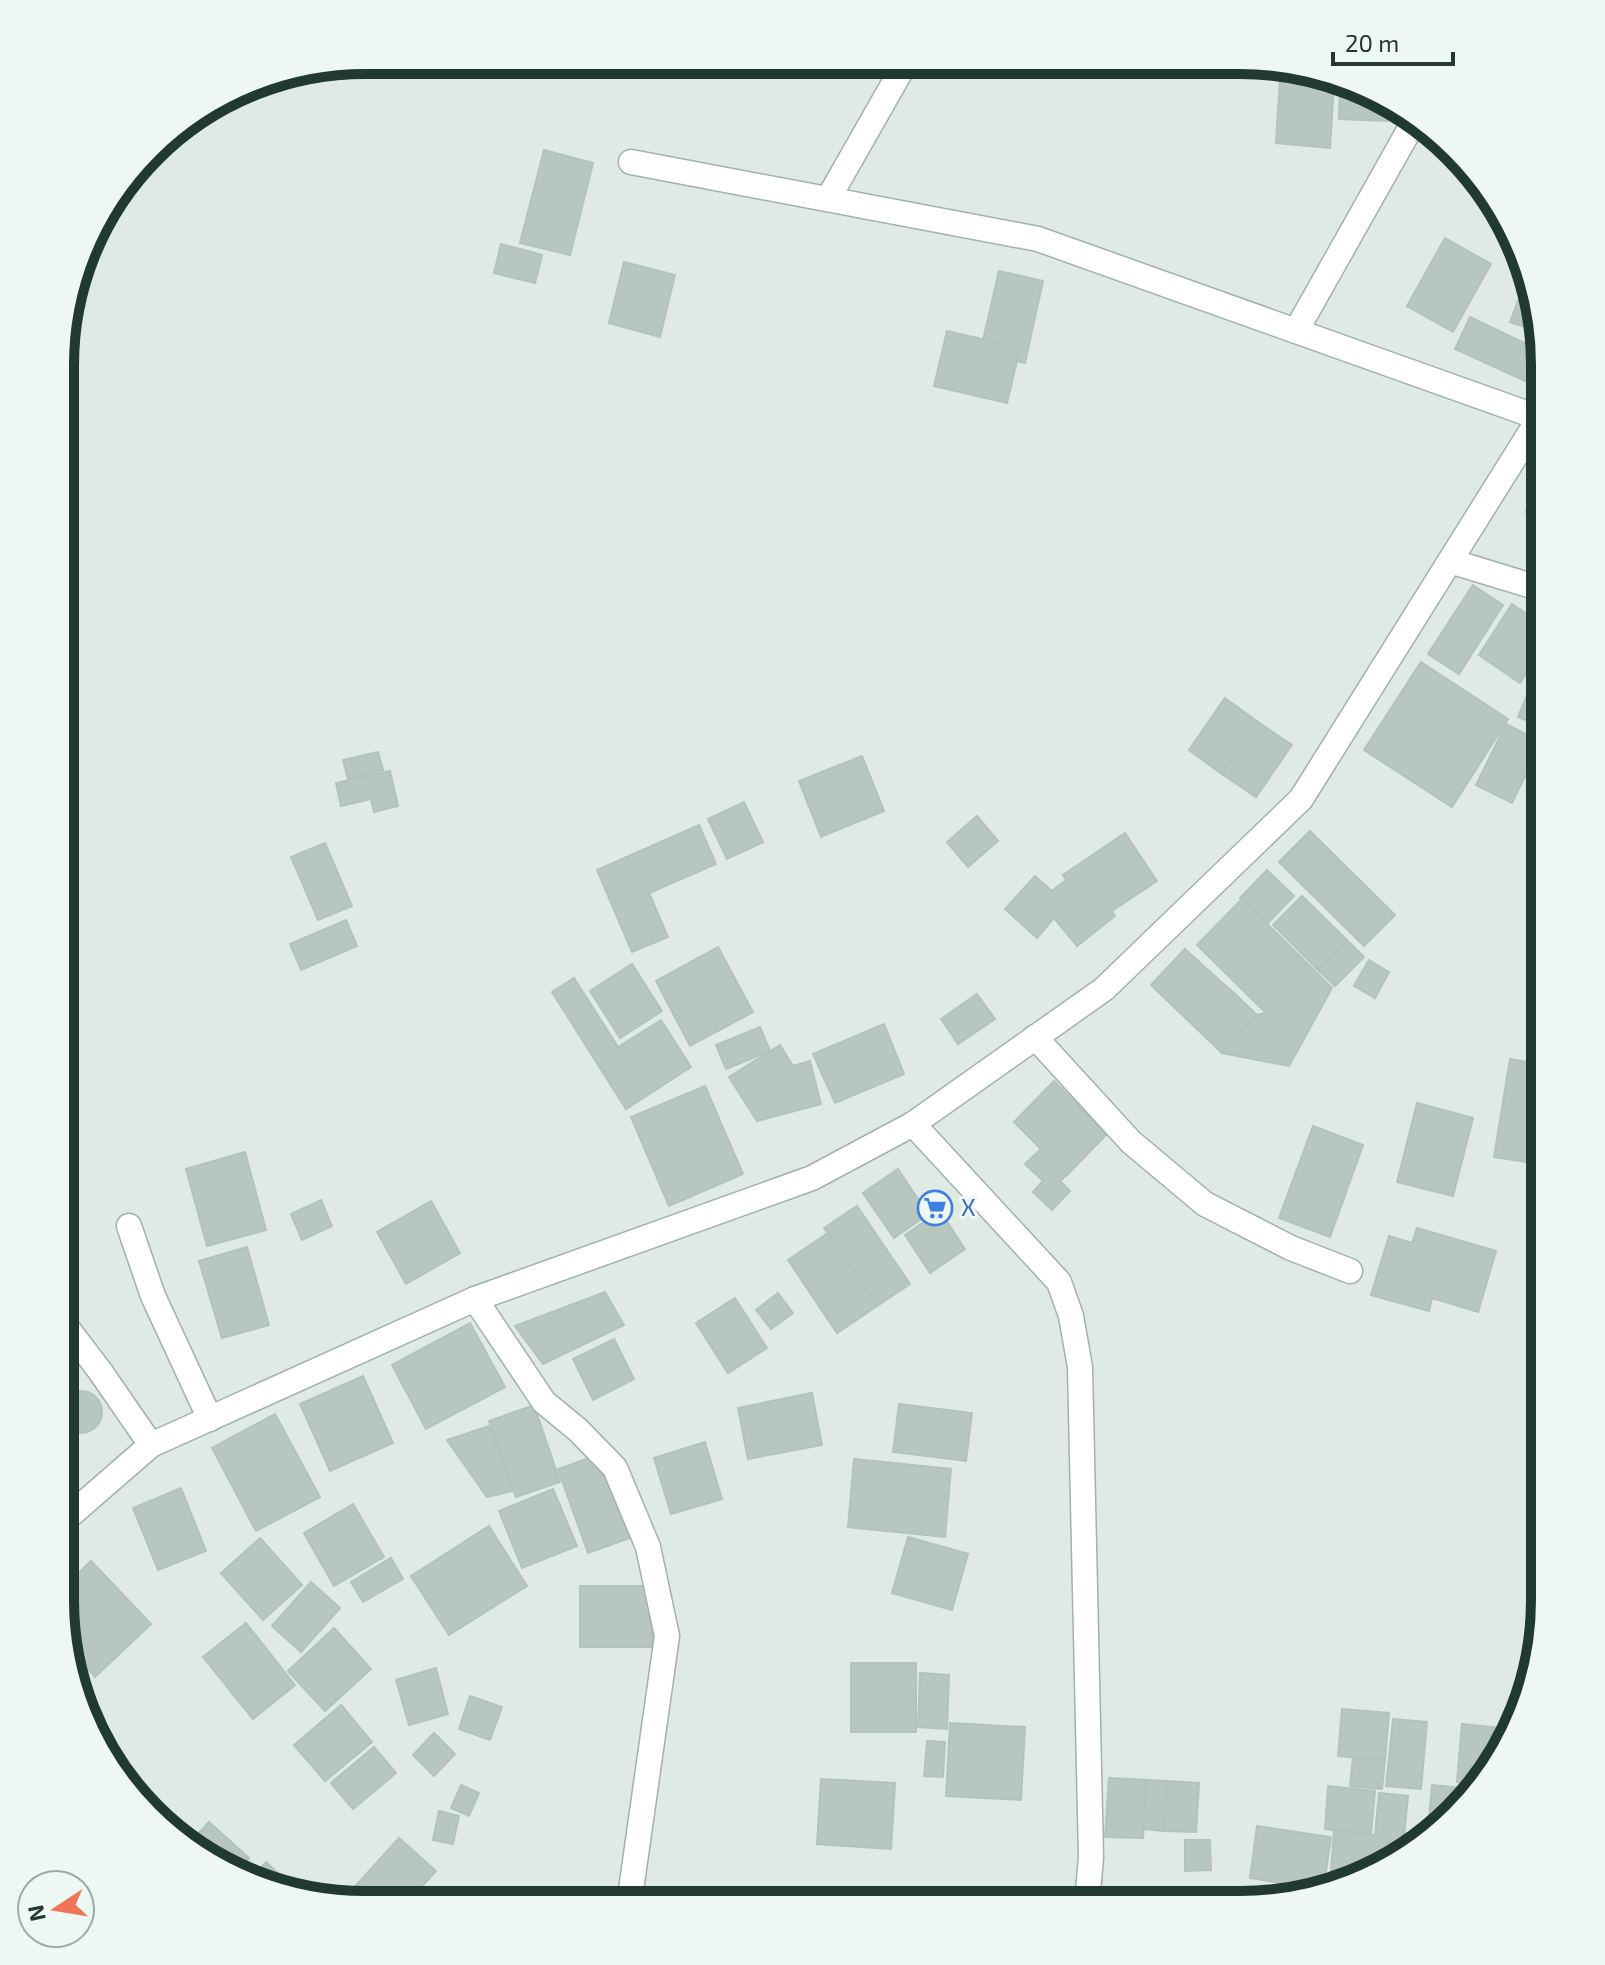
<svg xmlns="http://www.w3.org/2000/svg" width="1605" height="1965" font-family="'Exo 2',sans-serif">
<style>
.building{fill:#b7c7c0;stroke:#b2c3bb;stroke-width:2}
.lines{fill:none;stroke-linecap:round;stroke-linejoin:round}
.minor-casing{stroke:#a2b1ab;stroke-width:27}
.minor{stroke:#fff;stroke-width:24}
.labels{text-anchor:middle;stroke-width:6;stroke-linejoin:round;paint-order:stroke}
.shop-label{font-size:24px;fill:#366cbe;stroke:#eff7f2;text-anchor:start}
.rim{fill:none;stroke:#203931;stroke-width:10}
</style>
<rect width="100%" height="100%" fill="#dfeae4"/>
<g class="building">
<path d="M1281 63 1334 83 1330 148 1276 143Z"/>
<path d="M1340 85 1389 104 1388 121 1339 119Z"/>
<path d="M544 150 593 163 570 255 520 243Z"/>
<path d="M1445 238 1491 264 1453 332 1407 306Z"/>
<path d="M501 244 542 255 535 283 494 273Z"/>
<path d="M624 262 675 275 660 337 609 323Z"/>
<path d="M999 271 1043 281 1025 363 980 353Z"/>
<path d="M1529 272 1534 286 1541 332 1510 322Z"/>
<path d="M1470 317 1539 350 1525 381 1455 349Z"/>
<path d="M947 331 1020 348 1007 403 934 386Z"/>
<path d="M1543 459 1545 460V518L1526 512Z"/>
<path d="M1473 585 1503 605 1459 674 1428 654Z"/>
<path d="M1512 604 1545 626V644L1520 683 1479 655Z"/>
<path d="M1544 655H1545V728L1518 717Z"/>
<path d="M1421 662 1508 719 1452 807 1364 750Z"/>
<path d="M1225 698 1258 722 1222 774 1189 750Z"/>
<path d="M1258 722 1292 745 1256 797 1222 774Z"/>
<path d="M1506 724 1542 742 1512 803 1476 785Z"/>
<path d="M378 752 383 770 348 779 343 760Z"/>
<path d="M862 756 884 811 821 837 799 781Z"/>
<path d="M390 771 398 806 374 812 371 799 341 806 336 783Z"/>
<path d="M744 802 763 842 727 859 708 819Z"/>
<path d="M977 816 998 841 968 867 947 842Z"/>
<path d="M699 825 716 864 649 893 668 937 632 952 597 870Z"/>
<path d="M1310 831 1395 915 1364 946 1279 862Z"/>
<path d="M1125 833 1157 881 1112 911 1115 916 1077 946 1054 918 1037 938 1005 909 1035 876 1052 891 1066 880 1063 875Z"/>
<path d="M325 843 352 906 318 920 291 857Z"/>
<path d="M1267 870 1294 896 1267 924 1240 898Z"/>
<path d="M1302 896 1347 940 1318 970 1273 925Z"/>
<path d="M1242 899 1332 988 1289 1066 1222 1053 1257 1015 1266 1013 1197 945Z"/>
<path d="M346 920 357 946 301 970 290 944Z"/>
<path d="M1347 940 1364 957 1335 986 1318 970Z"/>
<path d="M718 947 753 1012 690 1046 656 981Z"/>
<path d="M1185 949 1209 971 1175 1008 1151 985Z"/>
<path d="M1369 960 1389 972 1375 998 1354 986Z"/>
<path d="M632 964 662 1011 620 1038 590 991Z"/>
<path d="M1209 971 1234 993 1198 1030 1175 1008Z"/>
<path d="M574 978 618 1047 661 1020 691 1067 626 1109 552 992Z"/>
<path d="M1234 993 1257 1015 1222 1053 1198 1030Z"/>
<path d="M977 994 995 1019 958 1044 941 1019Z"/>
<path d="M884 1024 904 1074 835 1103 813 1054Z"/>
<path d="M760 1027 770 1051 726 1069 716 1045Z"/>
<path d="M780 1045 793 1066 810 1061 821 1104 757 1121 729 1077Z"/>
<path d="M1510 1059 1545 1065V1165L1494 1157Z"/>
<path d="M1054 1081 1107 1134 1067 1175 1014 1122Z"/>
<path d="M705 1086 743 1174 669 1206 631 1117Z"/>
<path d="M1417 1103 1473 1118 1453 1196 1397 1182Z"/>
<path d="M1313 1126 1363 1145 1330 1237 1279 1218Z"/>
<path d="M1041 1149 1067 1175 1060 1181 1070 1191 1052 1210 1033 1192 1043 1181 1025 1164Z"/>
<path d="M245 1152 266 1230 207 1246 186 1169Z"/>
<path d="M898 1169 928 1214 894 1238 863 1193Z"/>
<path d="M321 1200 332 1226 302 1240 291 1214Z"/>
<path d="M431 1201 460 1253 406 1284 377 1232Z"/>
<path d="M857 1206 910 1284 877 1306 824 1228Z"/>
<path d="M940 1211 965 1249 930 1273 905 1235Z"/>
<path d="M1417 1228 1496 1251 1478 1312 1432 1298 1429 1311 1371 1295 1389 1236 1412 1243Z"/>
<path d="M828 1233 877 1306 837 1333 788 1260Z"/>
<path d="M247 1247 269 1325 222 1338 199 1261Z"/>
<path d="M605 1292 624 1325 543 1364 515 1326Z"/>
<path d="M778 1293 793 1313 771 1329 756 1310Z"/>
<path d="M735 1298 767 1348 728 1373 696 1323Z"/>
<path d="M470 1323 505 1387 426 1429 392 1365Z"/>
<path d="M614 1339 634 1379 593 1400 573 1359Z"/>
<path d="M363 1376 393 1443 330 1471 300 1404Z"/>
<circle cx="81" cy="1412" r="21"/>
<path d="M812 1393 822 1445 748 1459 738 1408Z"/>
<path d="M899 1404 972 1413 966 1461 893 1452Z"/>
<path d="M534 1405 560 1482 516 1497 489 1421Z"/>
<path d="M275 1414 320 1497 256 1531 212 1448Z"/>
<path d="M489 1426 512 1491 487 1497 447 1440Z"/>
<path d="M705 1442 722 1499 671 1514 654 1458Z"/>
<path d="M600 1454 630 1538 588 1553 558 1469Z"/>
<path d="M854 1459 951 1469 945 1537 848 1527Z"/>
<path d="M181 1488 206 1551 158 1570 133 1508Z"/>
<path d="M553 1489 577 1546 522 1568 499 1511Z"/>
<path d="M353 1504 384 1557 334 1586 304 1533Z"/>
<path d="M489 1526 527 1586 449 1635 411 1576Z"/>
<path d="M908 1537 968 1554 952 1610 892 1593Z"/>
<path d="M260 1538 302 1585 263 1620 221 1573Z"/>
<path d="M391 1558 403 1579 363 1602 351 1582Z"/>
<path d="M91 1561 151 1624 95 1677 66 1645 60 1600V1591Z"/>
<path d="M311 1582 340 1608 301 1652 272 1626Z"/>
<rect x="580" y="1586" width="72" height="61"/>
<path d="M246 1623 295 1685 253 1719 203 1657Z"/>
<path d="M334 1628 371 1669 325 1711 288 1671Z"/>
<path d="M68 1658 86 1676 74 1688 70 1678Z"/>
<rect x="851" y="1663" width="65" height="69"/>
<path d="M436 1668 448 1714 409 1725 396 1680Z"/>
<path d="M920 1673 949 1675 947 1729 918 1727Z"/>
<path d="M470 1696 502 1707 490 1740 459 1729Z"/>
<path d="M341 1705 372 1742 325 1781 294 1745Z"/>
<path d="M1342 1709 1389 1713 1385 1760 1338 1756Z"/>
<path d="M1393 1719 1427 1722 1421 1789 1386 1786Z"/>
<path d="M950 1723 1025 1727 1021 1800 946 1796Z"/>
<path d="M1462 1724 1500 1728 1496 1764 1478 1784 1457 1782Z"/>
<path d="M434 1733 455 1754 434 1776 413 1755Z"/>
<path d="M927 1741 945 1742 943 1777 924 1776Z"/>
<path d="M374 1747 396 1773 353 1809 331 1783Z"/>
<path d="M1353 1757 1385 1760 1382 1789 1350 1786Z"/>
<path d="M1109 1778 1147 1780 1143 1838 1105 1837Z"/>
<path d="M821 1779 895 1783 891 1849 817 1844Z"/>
<path d="M1147 1780 1167 1781 1164 1831 1143 1829Z"/>
<path d="M1167 1781 1199 1783 1196 1832 1164 1831Z"/>
<path d="M461 1785 479 1793 469 1816 451 1808Z"/>
<path d="M1432 1785 1461 1788 1460 1801 1428 1831Z"/>
<path d="M1328 1786 1375 1791 1371 1834 1325 1829Z"/>
<path d="M1379 1793 1408 1796 1404 1838 1419 1839 1392 1864 1360 1874 1331 1871 1334 1831 1375 1835Z"/>
<path d="M439 1811 459 1816 453 1844 433 1840Z"/>
<path d="M209 1822 249 1858 235 1873 196 1854 188 1845Z"/>
<path d="M1257 1826 1331 1837 1324 1885 1314 1888 1250 1878Z"/>
<path d="M399 1838 436 1871 406 1904 340 1903Z"/>
<path d="M1185 1840H1210L1211 1870 1185 1871Z"/>
<path d="M266 1862 303 1896 267 1889 250 1880Z"/>
<path d="M449 1893 490 1904H446Z"/>
</g>
<g class="lines">
<g class="minor-casing">
<g id="minor">
<path d="M631 162 1038 239 1540 418"/>
<path d="M828 199 906 62"/>
<path d="M1296 331 1416 118"/>
<path d="M1450 561 1545 590"/>
<path d="M1035 1037 1131 1142 1205 1204 1291 1248 1350 1271"/>
<path d="M913 1124 1059 1282 1071 1316 1080 1367 1091 1857 1087 1904"/>
<path d="M129 1226 153 1296 210 1419"/>
<path d="M475 1299 544 1402 578 1430 615 1468 648 1547 667 1636 629 1904"/>
<path d="M61 1320 100 1371 151 1445"/>
<path d="M60 1524 151 1445 475 1299 812 1178 913 1124 1104 989 1301 799 1545 409"/>
</g>
</g>
<use href="#minor" class="minor"/>
</g>
<defs>
<g id="supermarket-ring" transform="scale(1.8)"><circle r="9.5" fill="#eff7f2" stroke="#3f7fe0" stroke-width="1.5"/><path d="M-6-5.5h2.5l.6 2H6L4.5 2H-2.5L-4.4-4H-6ZM-1.5 3.2a1.3 1.3 0 1 0 .1 0ZM3 3.2a1.3 1.3 0 1 0 .1 0Z" fill="#3f7fe0"/></g>
</defs>
<g fill-rule="evenodd">
<use href="#supermarket-ring" x="935" y="1208"/>
</g>
<g class="labels">
<g class="shop-label">
<text x="961" y="1216">X</text>
</g>
</g>
<path d="M0 0H1605V1965H0ZM365 74H1240A291 291 0 0 1 1531 365V1600A291 291 0 0 1 1240 1891H365A291 291 0 0 1 74 1600V365A291 291 0 0 1 365 74Z" fill="#eff7f2" fill-rule="evenodd"/>
<path class="rim" d="M365 74H1240A291 291 0 0 1 1531 365V1600A291 291 0 0 1 1240 1891H365A291 291 0 0 1 74 1600V365A291 291 0 0 1 365 74Z"/>
<g transform="translate(56 1909) rotate(258)"><circle r="38" fill="#eff7f2" stroke="#9caba5" stroke-width="2"/>
<path d="M0-6L14 30L0 20L-14 30Z" fill="#ef7458"/>
<text y="-12" font-size="22" font-weight="bold" text-anchor="middle" fill="#203931">N</text>
</g>
<path d="M1333 52v12h120v-12" fill="none" stroke="#203931" stroke-width="4"/>
<text x="1345" y="52" font-size="24" fill="#203931" stroke="#eff7f2" stroke-width="6" paint-order="stroke">20 m</text>
</svg>
